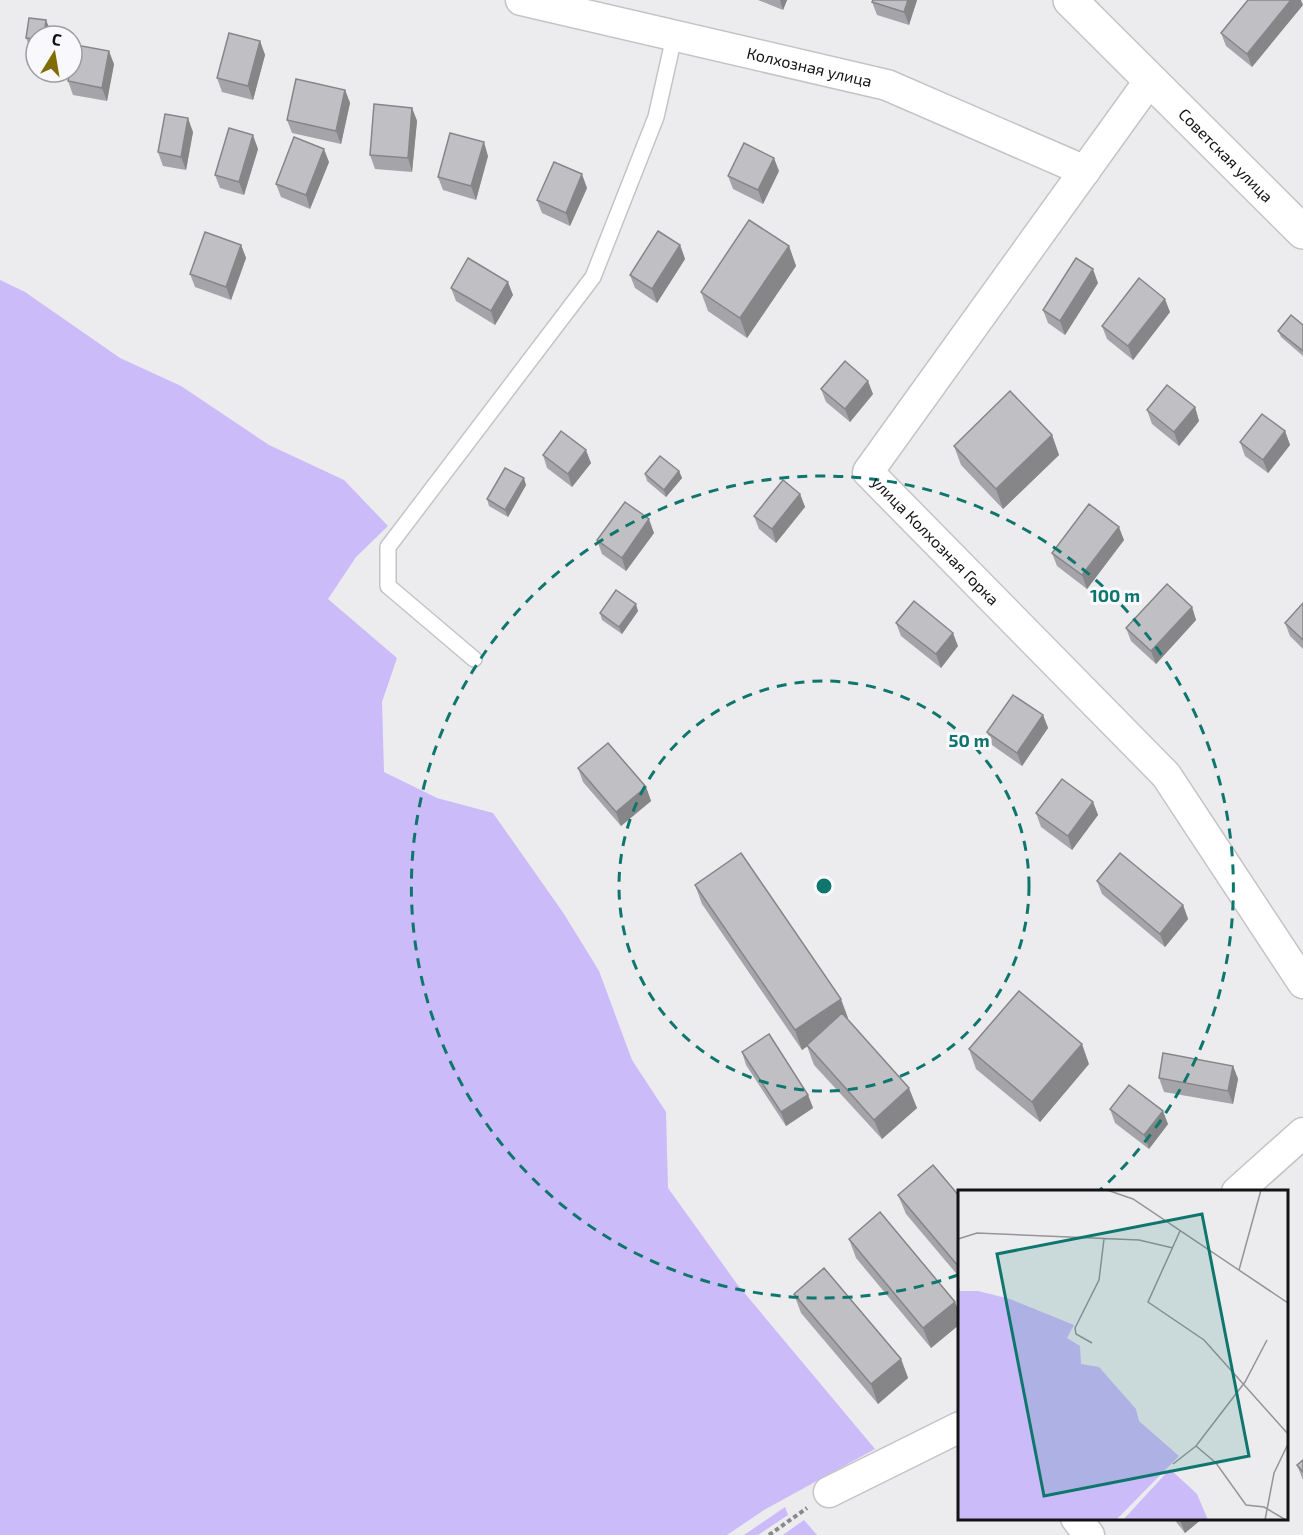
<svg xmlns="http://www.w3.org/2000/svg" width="1303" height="1535" font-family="'Exo 2',sans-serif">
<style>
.green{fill:#cbbbf9}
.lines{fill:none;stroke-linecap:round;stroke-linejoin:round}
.service-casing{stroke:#c4c4c7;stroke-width:18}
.minor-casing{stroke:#c4c4c7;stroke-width:33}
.secondary-casing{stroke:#c4c4c7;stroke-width:36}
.path{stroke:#89888a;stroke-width:4;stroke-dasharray:4.5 3;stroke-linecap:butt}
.service{stroke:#fff;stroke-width:15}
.minor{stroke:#fff;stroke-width:30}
.secondary{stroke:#fff;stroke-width:33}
.wall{fill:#a5a4a8}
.shaded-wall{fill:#868688}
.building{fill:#c0bfc3;stroke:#868688;stroke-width:1.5}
.ring{fill:none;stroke:#0f766e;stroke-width:3;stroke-dasharray:10 8}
.labels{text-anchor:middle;stroke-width:6;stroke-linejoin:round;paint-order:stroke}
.street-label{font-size:16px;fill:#131214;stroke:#f9f8fc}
.inset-road{fill:none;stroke:#959497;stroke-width:1.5}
.view{fill:#0f766e;fill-opacity:0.15;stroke:#0f766e;stroke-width:3}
.inset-edge{fill:none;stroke:#131214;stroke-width:3}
.centre{fill:#0f766e;stroke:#f9f8fc;stroke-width:3}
.ring-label{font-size:18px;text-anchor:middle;font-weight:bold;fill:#0f766e;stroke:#f9f8fc;stroke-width:6;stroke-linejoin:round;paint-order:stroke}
</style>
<rect width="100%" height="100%" fill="#ecebee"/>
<g class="green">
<path d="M0 280 25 292 120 358 181 386 269 445 344 480 388 526 356 557 328 599 397 658 382 702 384 772 437 798 493 813 564 914 599 971 632 1060 666 1112 668 1188 737 1284 875 1449 764 1510 727 1535H0Z"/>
<path d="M785 1507 788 1515 758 1535H744Z"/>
<path d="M804 1520 817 1535H783Z"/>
</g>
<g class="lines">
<g class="service-casing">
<path id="service" d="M474 659 388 586V547L593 277 656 117 674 37"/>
</g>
<g class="minor-casing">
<g id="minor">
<path id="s1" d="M521 0 887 85 1085 171"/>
<path id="s2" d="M1150 80 868 472 1166 775 1303 983"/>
<path d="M1237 1192 1303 1133"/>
<path d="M829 1492 960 1427"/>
<path d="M1076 1518 1089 1535"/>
</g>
</g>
<g class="secondary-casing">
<g id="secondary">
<path id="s3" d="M1070 0 1303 232"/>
</g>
</g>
<path class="path" d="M769 1535 807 1508"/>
<use href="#service" class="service"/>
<use href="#minor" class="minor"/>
<use href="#secondary" class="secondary"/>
</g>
<g class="wall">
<path d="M758 0H787L783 10Z"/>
<path d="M917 0 909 25 877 15 872 2Z"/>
<path d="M1303 5 1252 67 1226 46 1221 33Z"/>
<path d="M49 27 47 36H36V46L29 45 26 38Z"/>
<path d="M260 41 265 55 253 100 222 92 217 78Z"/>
<path d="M114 64 107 101 73 95 68 81Z"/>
<path d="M345 90 350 103 341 144 292 133 287 120Z"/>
<path d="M412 108 417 121 412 172 375 169 370 155Z"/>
<path d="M193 132 186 170 163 166 158 152Z"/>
<path d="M258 149 244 195 220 188 215 175Z"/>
<path d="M488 156 476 200 443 190 438 177Z"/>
<path d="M329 162 310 209 281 197 276 184Z"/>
<path d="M779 171 763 204 733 189 728 176Z"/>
<path d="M587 188 570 226 542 213 537 200Z"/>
<path d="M241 245 246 258 231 300 195 287 190 274Z"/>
<path d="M680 245 685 259 657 303 635 288 630 275Z"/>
<path d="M789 246 796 266 747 338 708 311 701 292Z"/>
<path d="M1098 283 1065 335 1048 323 1043 310Z"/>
<path d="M451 288 513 295 495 325 456 301Z"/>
<path d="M1170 312 1133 360 1107 339 1102 326Z"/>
<path d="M1303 325V356L1281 337 1278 331Z"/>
<path d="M821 389 873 394 850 422 826 402Z"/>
<path d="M1195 407 1199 421 1179 446 1152 424 1147 410Z"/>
<path d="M1285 431 1290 445 1268 473 1245 456 1240 442Z"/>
<path d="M1052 435 1059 455 1003 509 961 465 954 446Z"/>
<path d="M543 455 591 463 572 487 547 468Z"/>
<path d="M679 471 682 478 666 497 647 481 645 474Z"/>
<path d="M526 485 508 517 489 506 487 499Z"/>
<path d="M800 494 805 507 776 543 759 529 754 516Z"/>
<path d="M654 533 626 571 602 554 597 540Z"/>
<path d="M1124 540 1087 589 1057 566 1052 553Z"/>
<path d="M1303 603V649L1290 636 1285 623Z"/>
<path d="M1192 607 1196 620 1156 664 1131 641 1126 628Z"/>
<path d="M638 611 622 634 602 620 600 613Z"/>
<path d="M896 623 958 646 941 668 901 636Z"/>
<path d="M1043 715 1048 728 1022 766 992 745 987 732Z"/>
<path d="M578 768 646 787 651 801 621 826 583 782Z"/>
<path d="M1093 802 1098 815 1072 850 1041 827 1036 813Z"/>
<path d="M1097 881 1183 905 1188 919 1165 947 1102 894Z"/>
<path d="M695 885 848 1018 847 1019 917 1108 882 1139 814 1065 807 1046 802 1050 702 904Z"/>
<path d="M969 1049 1089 1064 1040 1122 976 1069Z"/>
<path d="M742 1052 808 1095 813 1108 786 1126 746 1065Z"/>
<path d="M1233 1066 1238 1079 1233 1104 1164 1092 1159 1078Z"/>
<path d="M1110 1109 1168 1124 1149 1149 1115 1123Z"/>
<path d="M898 1195 960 1197V1278L906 1214Z"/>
<path d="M849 1239 955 1302 960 1315V1324L931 1348 856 1258Z"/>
<path d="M794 1294 901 1359 908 1378 878 1404 801 1313Z"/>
<path d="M1303 1460V1480L1297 1465Z"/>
<path d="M1173 1518H1203L1185 1533Z"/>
</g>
<g class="shaded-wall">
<path d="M780 0H787L783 10Z"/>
<path d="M908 0H917L909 25 904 12Z"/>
<path d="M1291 0H1301L1303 5 1252 67 1247 54Z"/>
<path d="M46 20 49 27 47 36H44Z"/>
<path d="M260 41 265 55 253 100 248 86Z"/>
<path d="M109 51 114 64 107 101 102 88Z"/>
<path d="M345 90 350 103 341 144 336 131Z"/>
<path d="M412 108 417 121 412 172 408 158Z"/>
<path d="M188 118 193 132 186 170 181 157Z"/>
<path d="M253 135 258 149 244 195 239 182Z"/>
<path d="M484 142 488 156 476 200 471 186Z"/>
<path d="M324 149 329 162 310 209 306 195Z"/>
<path d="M774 158 779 171 763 204 758 190Z"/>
<path d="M582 174 587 188 570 226 566 213Z"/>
<path d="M241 245 246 258 231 300 226 287Z"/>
<path d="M680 245 685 259 657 303 652 289Z"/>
<path d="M789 246 796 266 747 338 740 318Z"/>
<path d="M1093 269 1098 283 1065 335 1060 321Z"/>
<path d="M508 282 513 295 495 325 491 311Z"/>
<path d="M1165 299 1170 312 1133 360 1128 346Z"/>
<path d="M868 381 873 394 850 422 845 409Z"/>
<path d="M1195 407 1199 421 1179 446 1174 432Z"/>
<path d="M1285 431 1290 445 1268 473 1263 460Z"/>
<path d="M1052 435 1059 455 1003 509 996 489Z"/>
<path d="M586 450 591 463 572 487 568 474Z"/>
<path d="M679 471 682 478 666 497 664 490Z"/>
<path d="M524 478 526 485 508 517 505 510Z"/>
<path d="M800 494 805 507 776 543 772 529Z"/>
<path d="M649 519 654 533 626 571 622 558Z"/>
<path d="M1119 527 1124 540 1087 589 1082 575Z"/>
<path d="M636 604 638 611 622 634 619 627Z"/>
<path d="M1192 607 1196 620 1156 664 1151 651Z"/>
<path d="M953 633 958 646 941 668 936 654Z"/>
<path d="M1043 715 1048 728 1022 766 1017 753Z"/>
<path d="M646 787 651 801 621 826 616 812Z"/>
<path d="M1093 802 1098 815 1072 850 1068 836Z"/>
<path d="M1183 905 1188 919 1165 947 1160 934Z"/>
<path d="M841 999 848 1018 802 1050 795 1030Z"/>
<path d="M1082 1044 1089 1064 1040 1122 1032 1102Z"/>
<path d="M1233 1066 1238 1079 1233 1104 1228 1091Z"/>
<path d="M909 1088 917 1108 882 1139 874 1120Z"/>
<path d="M808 1095 813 1108 786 1126 781 1112Z"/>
<path d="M1163 1111 1168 1124 1149 1149 1144 1135Z"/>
<path d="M955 1302 960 1315V1324L931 1348 923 1328Z"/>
<path d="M901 1359 908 1378 878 1404 871 1384Z"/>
<path d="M1182 1518H1203L1185 1533 1180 1520Z"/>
</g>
<g class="building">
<path d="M873 0H908L904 12 872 2Z"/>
<path d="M1248 0H1291L1247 54 1221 33Z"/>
<path d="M29 18 46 20 44 36H36V39L26 38Z"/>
<path d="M229 33 260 41 248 86 217 78Z"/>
<path d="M76 45 109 51 102 88 68 81 70 72H72V63Z"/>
<path d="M296 79 345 90 336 131 287 120Z"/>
<path d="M374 104 412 108 408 158 370 155Z"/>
<path d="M165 114 188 118 181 157 158 152Z"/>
<path d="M229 128 253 135 239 182 215 175Z"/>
<path d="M450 133 484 142 471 186 438 177Z"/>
<path d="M294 137 324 149 306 195 276 184Z"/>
<path d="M744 143 774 158 758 190 728 176Z"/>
<path d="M554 162 582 174 566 213 537 200Z"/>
<path d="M749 220 789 246 740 318 701 292Z"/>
<path d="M658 231 680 245 652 289 630 275Z"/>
<path d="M205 232 241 245 226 287 190 274Z"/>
<path d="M468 258 508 282 491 311 451 288Z"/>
<path d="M1076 258 1093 269 1060 321 1043 310Z"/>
<path d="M1139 278 1165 299 1128 346 1102 326Z"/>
<path d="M1291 315 1303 325V351L1278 331Z"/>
<path d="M845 361 868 381 845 409 821 389Z"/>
<path d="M1167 385 1195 407 1174 432 1147 410Z"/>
<path d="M1010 391 1052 435 996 489 954 446Z"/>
<path d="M1262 414 1285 431 1263 460 1240 442Z"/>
<path d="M561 431 586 450 568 474 543 455Z"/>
<path d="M660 456 679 471 664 490 645 474Z"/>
<path d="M505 468 524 478 505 510 487 499Z"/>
<path d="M783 480 800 494 772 529 754 516Z"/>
<path d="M625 502 649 519 622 558 597 540Z"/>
<path d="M1089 504 1119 527 1082 575 1052 553Z"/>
<path d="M1167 584 1192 607 1151 651 1126 628Z"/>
<path d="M616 590 636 604 619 627 600 613Z"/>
<path d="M914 601 953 633 936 654 896 623Z"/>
<path d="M1303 603V640L1285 623Z"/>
<path d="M1013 695 1043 715 1017 753 987 732Z"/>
<path d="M608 743 646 787 616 812 578 768Z"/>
<path d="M1062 779 1093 802 1068 836 1036 813Z"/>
<path d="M741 853 841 999 795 1030 695 885Z"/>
<path d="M1120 853 1183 905 1160 934 1097 881Z"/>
<path d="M1019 991 1082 1044 1032 1102 969 1049Z"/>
<path d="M842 1013 909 1088 874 1120 807 1045Z"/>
<path d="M769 1034 808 1095 781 1112 742 1052Z"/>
<path d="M1163 1053 1233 1066 1228 1091 1159 1078Z"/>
<path d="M1129 1085 1163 1111 1144 1135 1110 1109Z"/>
<path d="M933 1165 960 1197 959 1267 898 1195Z"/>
<path d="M880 1212 955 1302 923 1328 849 1239Z"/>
<path d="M824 1268 901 1359 871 1384 794 1294Z"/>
<path d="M1303 1460V1472L1297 1465Z"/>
</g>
<g class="ring">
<circle cx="824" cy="886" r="205"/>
<path d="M958 1275A411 411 0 1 1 1099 1191"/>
</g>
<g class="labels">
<g class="street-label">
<text dy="6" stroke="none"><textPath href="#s1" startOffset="296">Колхозная улица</textPath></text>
<text dy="6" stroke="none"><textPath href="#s3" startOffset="220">Советская улица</textPath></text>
<text dy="6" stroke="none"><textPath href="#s2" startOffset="579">улица Колхозная Горка</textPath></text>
</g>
</g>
<g transform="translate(958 1190)">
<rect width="330" height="330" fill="#ecebee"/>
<path d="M0 93 2 101H20L52 109 116 135 109 148 122 156 123 174 141 177 178 219 181 231 221 266 158 330H0ZM212 279 239 304 250 330H165Z" fill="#cbbbf9"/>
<path class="inset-road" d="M149 0 175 9 330 113M222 41 190 112 246 150 330 244M0 49 19 43 181 50 215 58M281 80 303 0M134 153 118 144 117 138 141 90 146 49M238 256 258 273 288 315 306 317 328 330M215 274 238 256 287 192 309 150M307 330 316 283 330 254"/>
<path class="view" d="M244 24 291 266 86 306 39 64Z"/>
<rect width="330" height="330" class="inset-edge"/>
</g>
<circle cx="824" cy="886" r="9" class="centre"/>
<g class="ring-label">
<text x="1115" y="602">100 m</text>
<text x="969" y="747">50 m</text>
</g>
<g transform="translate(54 54) rotate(11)"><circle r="28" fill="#f9f8fc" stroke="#9d9c9f" stroke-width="1.5"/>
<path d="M0-4.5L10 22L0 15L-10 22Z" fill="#806b05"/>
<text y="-9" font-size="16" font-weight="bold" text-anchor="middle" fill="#131214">С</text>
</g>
</svg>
